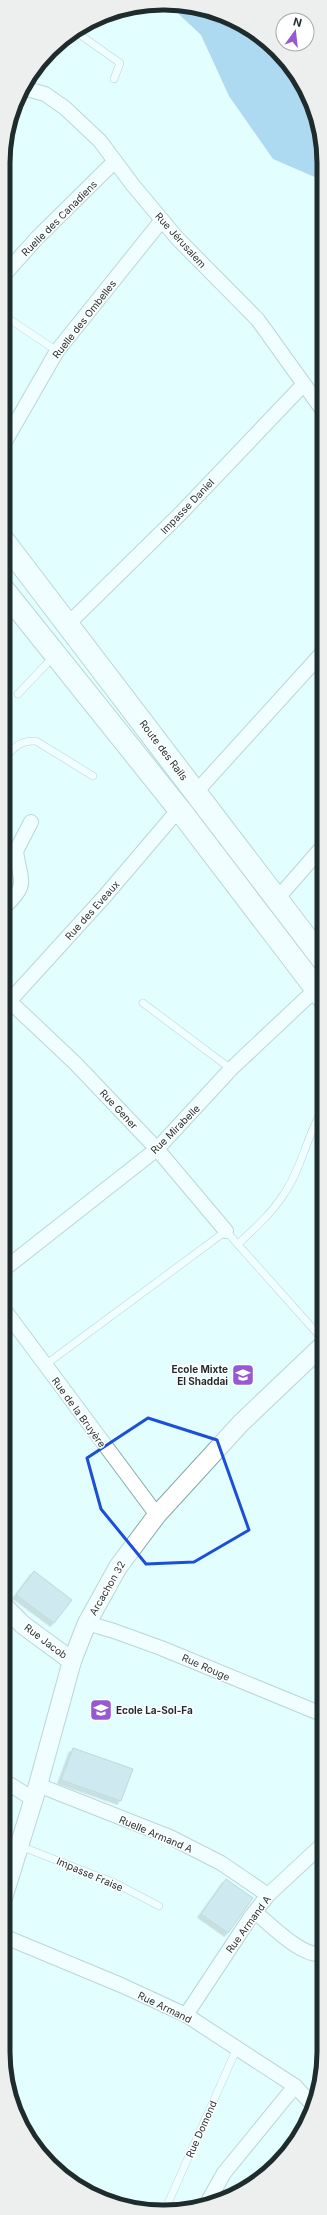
<svg xmlns="http://www.w3.org/2000/svg" width="327" height="2215" font-family="Inter,sans-serif">
<style>
.water{fill:#6cafde}
.building{fill:#b3d1db;stroke:#8eabb5;filter:url(#shadow)}
.lines{fill:none;stroke-linecap:round;stroke-linejoin:round}
.service-casing{stroke:#87a7a8;stroke-width:8}
.minor-casing{stroke:#87a7a8;stroke-width:16}
.tertiary-casing{stroke:#87a7a8;stroke-width:20}
.primary-casing{stroke:#87a7a8;stroke-width:24}
.service{stroke:#fff;stroke-width:7}
.minor{stroke:#fff;stroke-width:14}
.tertiary{stroke:#fff;stroke-width:18}
.primary{stroke:#fff;stroke-width:22}
.marked{fill:none;stroke:#1d4ed8;stroke-width:3;stroke-linejoin:round}
.labels{text-anchor:middle;stroke-width:3;stroke-linejoin:round;paint-order:stroke}
.street-label{font-size:10px;fill:#1f2c2d;stroke:#fff}
.poi-label{font-size:10px;font-weight:bold;fill:#1f2c2d;stroke:#fff;text-anchor:end}
.rim{fill:none;stroke:#1f2c2d;stroke-width:5}
</style>
<defs>
<filter id="shadow"><feDropShadow dx="-3.5" dy="3.5" stdDeviation="0" flood-color="#0004"/></filter>
</defs>
<rect width="100%" height="100%" fill="#e3feff"/>
<path class="water" d="M174 3 234 19 277 50 308 93 324 153V181L273 159 229 96 201 35 168 4Z"/>
<g class="building">
<path d="M34 1571 72 1600 54 1623 16 1595Z"/>
<path d="M73 1748 133 1769 121 1801 61 1780Z"/>
<path d="M226 1879 253 1898 228 1933 201 1914Z"/>
</g>
<g class="lines">
<g class="service-casing">
<g id="service">
<path d="M76 32 120 63 114 79"/>
<path d="M3 315 57 351"/>
<path d="M18 694 54 656"/>
<path d="M3 744 11 751"/>
<path d="M3 759C14 748 20 740 36 741L93 776"/>
<path d="M143 1003 231 1069"/>
<path d="M238 1244C254 1229 272 1213 284 1194 302 1168 307 1134 324 1107"/>
<path d="M45 1365 226 1231 324 1341"/>
<path d="M20 1846 115 1883 159 1906"/>
<path d="M165 2210 237 2048"/>
</g>
</g>
<g class="minor-casing">
<g id="minor">
<path d="M23 88 45 94 65 108 100 141 132 184 177 238 258 320 324 412"/>
<path d="M3 276 37 238 115 161"/>
<path d="M3 445 57 351 162 220"/>
<path d="M67 625 181 513 303 385"/>
<path d="M196 792 324 651"/>
<path d="M277 899 324 845"/>
<path d="M3 908C30 884 20 882 16 851L31 822"/>
<path d="M3 995 76 1064 157 1149 226 1231"/>
<path d="M3 1008 105 896 179 809"/>
<path d="M3 1270 157 1149 231 1069 316 989"/>
<path d="M3 1308 157 1515"/>
<path d="M87 1623 114 1631 161 1648 324 1715"/>
<path d="M3 1780 33 1799"/>
<path d="M38 1785 170 1837 221 1863 268 1895"/>
<path d="M255 1912C269 1923 305 1961 324 1953"/>
<path d="M3 1936 121 1985 186 2015 295 2086 312 2104"/>
<path d="M186 2015 250 1918 268 1895 324 1843"/>
<path d="M206 2205 224 2173 295 2086"/>
</g>
</g>
<g class="tertiary-casing">
<g id="tertiary">
<path d="M3 1605 23 1625 72 1661"/>
<path d="M3 1898 38 1785 72 1661 87 1623 118 1567 157 1515 241 1423 324 1344"/>
</g>
</g>
<g class="primary-casing">
<g id="primary">
<path d="M3 540 324 961"/>
<path d="M3 589 179 809 324 999"/>
</g>
</g>
<use href="#service" class="service"/>
<use href="#minor" class="minor"/>
<use href="#tertiary" class="tertiary"/>
<use href="#primary" class="primary"/>
</g>
<path d="M0 0H327V2215H0ZM148 1418 217 1440 249 1530 194 1562 146 1564 101 1509 87 1458Z" fill="#e3feff" fill-opacity=".55" fill-rule="evenodd"/>
<path class="marked" d="M148 1418 217 1440 249 1530 194 1562 146 1564 101 1509 87 1458Z"/>
<defs>
<g id="school-square" transform="scale(1.15)"><rect x="-9" y="-9" width="18" height="18" rx="4" fill="#955ad1" stroke="#fff"/><path d="M0-5L7-2L0 1L-7-2ZM-4 1L0 2.5L4 1V4Q0 6-4 4Z" fill="#fff"/></g>
</defs>
<g fill-rule="evenodd">
<use href="#school-square" x="243" y="1375"/>
<use href="#school-square" x="101" y="1710"/>
</g>
<g class="labels">
<g class="street-label">
<text transform="translate(59 218) rotate(-45)" y="4">Ruelle des Canadiens</text>
<text transform="translate(181 240) rotate(48)" y="4">Rue Jérusalem</text>
<text transform="translate(84 319) rotate(-52)" y="4">Ruelle des Ombelles</text>
<text transform="translate(187 506) rotate(-46)" y="4">Impasse Daniel</text>
<text transform="translate(164 750) rotate(53)" y="4">Route des Rails</text>
<text transform="translate(92 910) rotate(-48)" y="4">Rue des Eveaux</text>
<text transform="translate(119 1109) rotate(47)" y="4">Rue Gener</text>
<text transform="translate(175 1129) rotate(-45)" y="4">Rue Mirabelle</text>
<text transform="translate(79 1412) rotate(54)" y="4">Rue de la Bruyère</text>
<text transform="translate(107 1588) rotate(-60)" y="4">Arcachon 32</text>
<text transform="translate(46 1641) rotate(37)" y="4">Rue Jacob</text>
<text transform="translate(206 1667) rotate(24)" y="4">Rue Rouge</text>
<text transform="translate(156 1834) rotate(23)" y="4">Ruelle Armand A</text>
<text transform="translate(90 1874) rotate(23)" y="4">Impasse Fraise</text>
<text transform="translate(248 1924) rotate(-54)" y="4">Rue Armand A</text>
<text transform="translate(165 2007) rotate(26)" y="4">Rue Armand</text>
<text transform="translate(201 2129) rotate(-66)" y="4">Rue Domond</text>
</g>
<g class="poi-label">
<text x="228" y="1373">Ecole Mixte<tspan x="228" dy="12">El Shaddai</tspan></text>
<text x="116" y="1714" text-anchor="start">Ecole La-Sol-Fa</text>
</g>
</g>
<path d="M0 0H327V2215H0ZM163 10H164A153 153 0 0 1 317 163V2052A153 153 0 0 1 164 2205H163A153 153 0 0 1 10 2052V163A153 153 0 0 1 163 10Z" fill="#edeeee" fill-rule="evenodd"/>
<path class="rim" d="M163 10H164A153 153 0 0 1 317 163V2052A153 153 0 0 1 164 2205H163A153 153 0 0 1 10 2052V163A153 153 0 0 1 163 10Z"/>
<g transform="translate(295 32) rotate(15)"><circle r="19" fill="#ffffff" stroke="#a5abab"/>
<path d="M0-3L7 15L0 10L-7 15Z" fill="#955ad1"/>
<text y="-6" font-size="11" font-weight="bold" text-anchor="middle" fill="#1f2c2d">N</text>
</g>
</svg>
